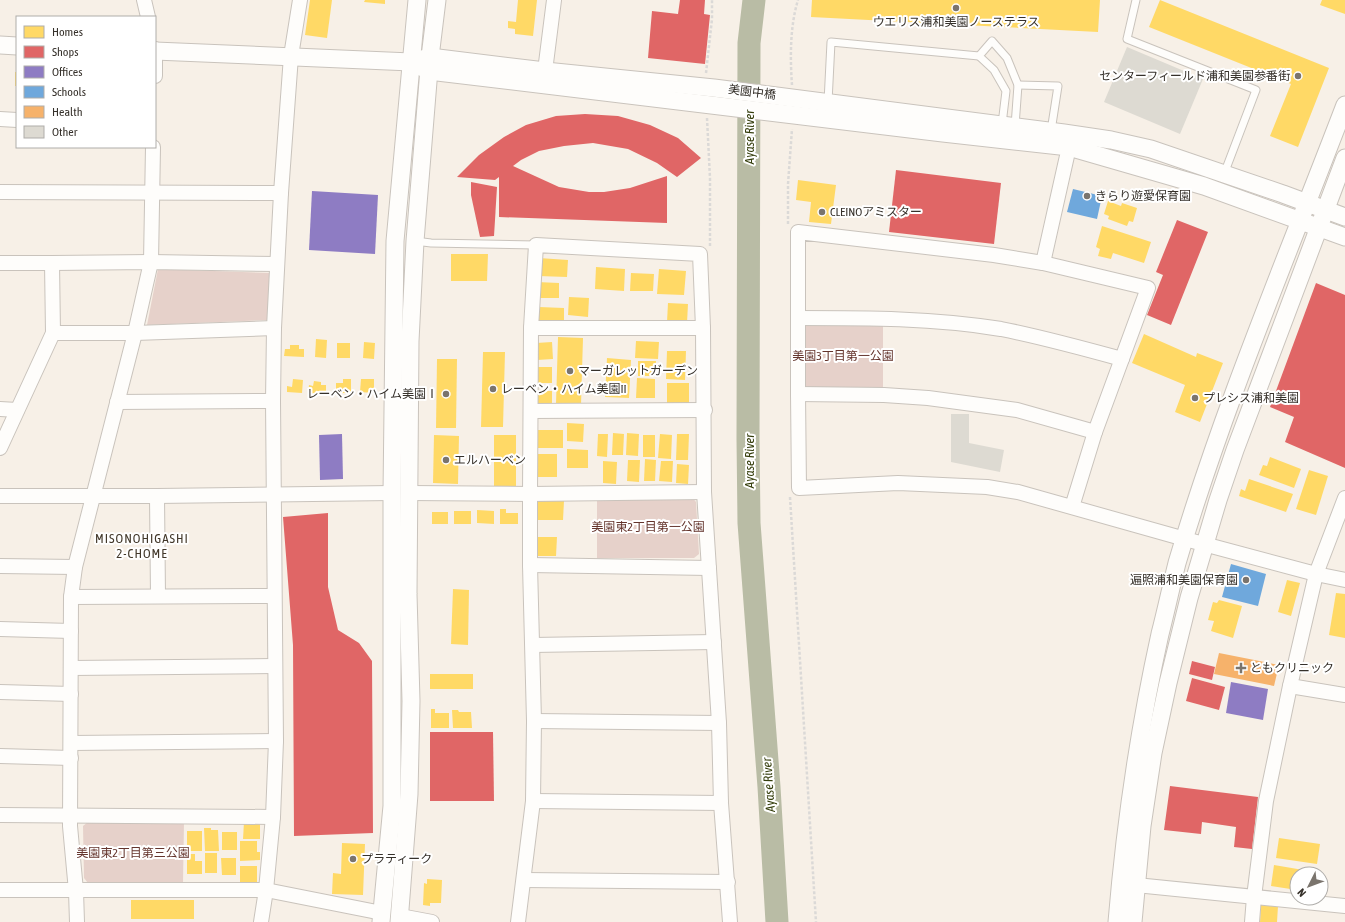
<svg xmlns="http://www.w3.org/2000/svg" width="1345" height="922" font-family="'Asap Condensed','Noto Sans JP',sans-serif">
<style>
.green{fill:#e6d1ca}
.homes{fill:#ffd966}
.shops{fill:#e06666}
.offices{fill:#8e7cc3}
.schools{fill:#6fa8dc}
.health{fill:#f6b26b}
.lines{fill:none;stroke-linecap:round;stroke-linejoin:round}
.river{stroke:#b9bca5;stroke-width:23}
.building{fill:#dddad2}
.service-casing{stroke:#c9c3bc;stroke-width:9}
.minor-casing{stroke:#c9c3bc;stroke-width:16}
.tertiary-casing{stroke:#c9c3bc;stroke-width:19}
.path{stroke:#dbd9d7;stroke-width:2.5;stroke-dasharray:3 2;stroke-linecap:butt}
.service{stroke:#fefdfb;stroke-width:7}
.minor{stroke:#fefdfb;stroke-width:14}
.tertiary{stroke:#fefdfb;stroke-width:17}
.poi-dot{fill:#7a746d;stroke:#fff;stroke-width:1.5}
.labels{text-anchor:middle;stroke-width:4;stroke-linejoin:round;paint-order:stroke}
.poi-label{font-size:12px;fill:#36312b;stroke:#fff;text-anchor:start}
.street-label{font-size:12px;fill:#36312b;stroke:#fff}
.park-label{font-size:12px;fill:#64342c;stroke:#fff}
.water-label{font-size:13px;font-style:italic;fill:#343d0b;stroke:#fff}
.neighbourhood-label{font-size:13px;letter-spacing:1px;fill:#42382a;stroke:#fff}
</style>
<rect width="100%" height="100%" fill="#f7f0e7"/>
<g class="green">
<path d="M158 269 271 273 267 320 147 325Z"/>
<path d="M807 324H883V389L807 388 803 384V329Z"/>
<path d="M692 497 696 502 699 554 694 558H597V498Z"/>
<path d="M88 822H184L183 883H88L84 878 83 826Z"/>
</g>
<g class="homes">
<path d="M310 0H332L327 38 305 35Z"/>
<path d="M365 0H385V4L364 2Z"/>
<path d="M518 0H537L533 36 515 34V29L508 28V21L516 22Z"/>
<path d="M812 0H1100L1098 32 811 17Z"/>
<path d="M1160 0 1329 68 1298 147 1270 136 1291 84 1149 27Z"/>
<path d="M1322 0H1345V14L1320 5Z"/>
<rect x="15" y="72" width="2" height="14"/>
<path d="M798 180 836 185 831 224 809 222 811 202 796 200Z"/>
<path d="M1108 201 1121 206 1122 203 1137 208 1133 222 1129 221 1127 226 1108 219 1109 216 1104 214Z"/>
<path d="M1102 226 1151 242 1144 263 1113 253 1111 259 1098 256 1100 249 1096 247Z"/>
<path d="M451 254H488L487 281H451Z"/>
<path d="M539 258 568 260 567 277 538 276Z"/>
<path d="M596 267 625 269 624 291 595 289Z"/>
<path d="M659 269 686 271 684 295 657 294Z"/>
<path d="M631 273 654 274 653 291H630Z"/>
<path d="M537 282 559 283V298H537Z"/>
<path d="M569 297 589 298 588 317 568 315Z"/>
<path d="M668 303 688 304 687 323 667 322Z"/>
<path d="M539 307 564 308V326L539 325Z"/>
<path d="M1144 334 1196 357 1197 353 1223 363 1200 422 1175 412 1185 385 1132 363Z"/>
<path d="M558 337 583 338 581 405 556 404Z"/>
<path d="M316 339 327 340 326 358 315 357Z"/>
<path d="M636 341 659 342 658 359 635 358Z"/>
<path d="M364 342 375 343 374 359 363 358Z"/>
<path d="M552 342 553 359 537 360 536 343Z"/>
<rect x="337" y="343" width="13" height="15"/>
<path d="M290 345H299V349H304V357L284 356 285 349H290Z"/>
<path d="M667 351H686L685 380 666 379Z"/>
<path d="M483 352H505L503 427H481Z"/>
<path d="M607 358 631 360 629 398 605 397Z"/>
<path d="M437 359H457L456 428H436Z"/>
<path d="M638 361H656L655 376H638Z"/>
<rect x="537" y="367" width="15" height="16"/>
<path d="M637 378 655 379V398H636Z"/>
<path d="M293 379 303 380 302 393 287 392V386L292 387Z"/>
<path d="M343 379H351V393H336V383H343Z"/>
<path d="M361 379H374V393L360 392Z"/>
<path d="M314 381 321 382V385H326V394L308 393 309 385 313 386Z"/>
<rect x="667" y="383" width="22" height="22"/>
<rect x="536" y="391" width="16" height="14"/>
<path d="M567 423 584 424 583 442 567 441Z"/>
<path d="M534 430H563V448H535Z"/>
<path d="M613 433 624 434 623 455H612Z"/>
<path d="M627 433 639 434 638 456 626 455Z"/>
<path d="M598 434H608L607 457 597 456Z"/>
<path d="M660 434 672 435 671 459 658 458Z"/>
<path d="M677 434H689L688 460H676Z"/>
<path d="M434 435 459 436 458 484 433 483Z"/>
<rect x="494" y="435" width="22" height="54"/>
<rect x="643" y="435" width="12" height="22"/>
<path d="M567 449 588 450V468H567Z"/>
<rect x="536" y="454" width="21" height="23"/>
<path d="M1270 457 1301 469 1294 488 1259 475 1263 465 1267 466Z"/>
<path d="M645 459 656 460 655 481H644Z"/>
<path d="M628 460H640L639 482 627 481Z"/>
<path d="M603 461 617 462 616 484 603 483Z"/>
<path d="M661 461H673L672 482 659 481Z"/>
<path d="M677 464 689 465 688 484 676 483Z"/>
<path d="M1309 470 1328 476 1316 515 1296 509Z"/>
<path d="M1249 479 1293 494 1286 512 1239 496 1241 489 1245 491Z"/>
<path d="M538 501H564L563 520H537Z"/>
<path d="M500 509H506V513H518V524H500Z"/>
<path d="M477 510 494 511V524L477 523Z"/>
<rect x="454" y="511" width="17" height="13"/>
<rect x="432" y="512" width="16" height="12"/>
<path d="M535 537H557L556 556H535Z"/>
<path d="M1287 580 1300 583 1291 616 1278 612Z"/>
<path d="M453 589 469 590 468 645 451 644Z"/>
<path d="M1336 593 1345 594V638L1329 635Z"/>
<path d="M1219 600 1242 606 1233 638 1211 631 1214 621 1208 620 1213 602 1217 603Z"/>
<rect x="430" y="674" width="43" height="15"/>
<path d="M431 709H435V713H449V728H431Z"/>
<path d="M452 710H458L459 712H471L472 728H453Z"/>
<path d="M244 822 260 823V839H243Z"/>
<path d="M204 828H211V830H218L219 851H205Z"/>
<rect x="187" y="831" width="15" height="20"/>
<rect x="222" y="832" width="15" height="18"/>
<path d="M1279 838 1320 844 1317 864 1276 858Z"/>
<path d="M240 841H257V852H260V860L240 861Z"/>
<path d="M342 843 365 844 363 895 332 894 333 873 341 874Z"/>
<rect x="205" y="853" width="12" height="20"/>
<path d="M187 854H195V861H202V874H187Z"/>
<path d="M221 858H236V875H222Z"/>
<path d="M1274 865 1315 872V874H1297V890L1271 886Z"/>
<rect x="240" y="866" width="17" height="16"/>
<path d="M427 879 442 880 441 903H430V906L423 905 424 883 427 884Z"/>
<rect x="131" y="900" width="63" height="19"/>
<path d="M1261 905 1278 906 1277 922H1260Z"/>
</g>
<g class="shops">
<path d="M680 0H705L704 14 710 15 705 64 648 58 652 11 678 14Z"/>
<path d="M585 114 618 116 650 125 678 138 701 158 677 177 657 163 628 149 593 143 564 146 539 151 521 160 513 166 559 187 589 192H604L630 188 667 176V223L499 217V177L495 180 457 177 479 155 504 137 526 125 556 116Z"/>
<path d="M896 170 1001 183 994 244 889 232Z"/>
<path d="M471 182 497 187 494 236 480 237 471 195Z"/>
<path d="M1177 220 1208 232 1171 325 1147 315 1163 275 1156 272Z"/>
<path d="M1316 283 1345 295V468L1285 442 1294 417 1270 407Z"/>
<path d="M328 513V587L338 630 359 643 372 661 373 833 294 836 293 645 283 517Z"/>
<path d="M1192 661 1215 667 1212 680 1189 674Z"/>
<path d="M1192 678 1225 687 1219 710 1186 701Z"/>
<path d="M430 732H493L494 801H430Z"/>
<path d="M1170 786 1258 797 1252 849 1234 847 1236 827 1202 822 1201 834 1164 830Z"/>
</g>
<g class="offices">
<path d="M312 191 378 195 375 254 309 250Z"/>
<path d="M342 434 343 479 320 480 319 435Z"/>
<path d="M1231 682 1268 689 1263 720 1226 713Z"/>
</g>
<g class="schools">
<path d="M1073 189 1102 196 1097 219 1067 212Z"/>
<path d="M1231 564 1266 574 1258 606 1222 597Z"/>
</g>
<path class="health" d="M1219 653 1279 665 1274 686 1214 674Z"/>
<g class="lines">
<path class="river" d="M754 0 749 43 748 439 749 523 769 787 777 922"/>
</g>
<g class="building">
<path d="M1127 47 1203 79 1180 134 1104 102Z"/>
<path d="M951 414H969V443L1004 450 1000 472 951 462Z"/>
</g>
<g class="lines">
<g class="service-casing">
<g id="service">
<path d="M1136 0 1127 39 1256 90 1224 174"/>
<path d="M1018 85 1058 86 1051 131"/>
<path d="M828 102 831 42 979 56"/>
<path d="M1002 124 1006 91 994 70 979 56 992 41 1007 58 1018 85 1015 126"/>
<path d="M415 241 431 243 536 245"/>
</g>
</g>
<g class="minor-casing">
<g id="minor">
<path d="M144 0 148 17"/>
<path d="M155 49V76"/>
<path d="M545 71 554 0"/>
<path d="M0 119 17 120"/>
<path d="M0 192 281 193"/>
<path d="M0 263H52L53 333H135L274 328"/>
<path d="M52 263 151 262 277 264"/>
<path d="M1043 263 1069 147"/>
<path d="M798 318C866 318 934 318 1001 329 1042 337 1082 348 1122 359"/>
<path d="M531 328H703"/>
<path d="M798 394 884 395 928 398 1017 410 1095 432"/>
<path d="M117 402 273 401"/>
<path d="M0 409 17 410"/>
<path d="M531 411 705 410"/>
<path d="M0 448 53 333"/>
<path d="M409 493 530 494 704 492"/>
<path d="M0 496H157L392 493"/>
<path d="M157 496 158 596"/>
<path d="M1072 507 1095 432 1148 288 1043 263 994 255 798 232V394L799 488 898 483 987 487 1018 492 1185 539 1316 574 1345 580"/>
<path d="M530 565 709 568"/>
<path d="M0 566 75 567"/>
<path d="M71 597 274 596"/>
<path d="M0 629 71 631"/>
<path d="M533 645 714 642"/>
<path d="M71 668 274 666"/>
<path d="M1290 686 1345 695"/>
<path d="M0 692 71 694"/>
<path d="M534 721 719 723"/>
<path d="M71 743 276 741"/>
<path d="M0 756 71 758"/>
<path d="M533 801 721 803"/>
<path d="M0 815 273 817"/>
<path d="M524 880 728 882"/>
<path d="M1136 885 1345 906"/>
<path d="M0 890H266L382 913"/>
<path d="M400 916 432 922"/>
<path d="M77 922 76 891 70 826 71 597 75 567 135 333 151 262 153 147"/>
<path d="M261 922 266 890 273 817 276 741 273 401 274 328 281 193 291 56 300 0"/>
<path d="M518 922 533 801 534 721 530 565V494L531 328 536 245 700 254 703 328 704 492 719 723 721 803 730 922"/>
<path d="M1252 922 1254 897 1266 801 1290 686 1316 574 1345 498"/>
</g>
</g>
<g class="tertiary-casing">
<g id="tertiary">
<path d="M0 45 17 46"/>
<path d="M155 51 411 62 430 57 545 71 714 88 1064 133 1111 140 1151 149 1283 194 1345 217"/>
<path d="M411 62 429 71 943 133 1069 147 1204 186 1345 237"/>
<path d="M381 922 392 806V493L395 241 417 0"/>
<path d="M399 922 409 794 411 701 408 594 410 341 415 241 430 57 437 0"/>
<path d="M1117 922C1125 825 1139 729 1160 634 1166 611 1171 587 1177 563 1223 407 1287 257 1345 105"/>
<path d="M1133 922 1142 826 1153 753 1168 683 1189 598 1218 500 1235 450 1345 158"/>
</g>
</g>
<g class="path">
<path d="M706 73 712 19V0"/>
<path d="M792 85C790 57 790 26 798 0"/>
<path d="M707 118 710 178V246"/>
<path d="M788 224V184L792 129"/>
<path d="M790 497 816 922"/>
</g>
<use href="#service" class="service"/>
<use href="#minor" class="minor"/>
<use href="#tertiary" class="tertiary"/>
</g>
<g class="poi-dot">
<circle cx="956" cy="8" r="4"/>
<circle cx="1298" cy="76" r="4"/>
<circle cx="1087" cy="196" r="4"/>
<circle cx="822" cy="212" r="4"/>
<circle cx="570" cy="371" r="4"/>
<circle cx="493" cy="389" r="4"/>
<circle cx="446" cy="394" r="4"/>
<circle cx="1195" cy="398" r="4"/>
<circle cx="446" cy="460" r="4"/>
<circle cx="1246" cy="580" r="4"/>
<path d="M1239 662h4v4h4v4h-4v4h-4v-4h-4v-4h4z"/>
<circle cx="353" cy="859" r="4"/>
</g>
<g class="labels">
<g class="poi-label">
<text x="956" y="26" text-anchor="middle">ウエリス浦和美園ノーステラス</text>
<text x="1290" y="80" text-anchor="end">センターフィールド浦和美園参番街</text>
<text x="1095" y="200">きらり遊愛保育園</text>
<text x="830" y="216">CLEINOアミスター</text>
<text x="578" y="375">マーガレットガーデン</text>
<text x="501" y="393">レーベン・ハイム美園II</text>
<text x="438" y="398" text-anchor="end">レーベン・ハイム美園Ⅰ</text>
<text x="1203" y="402">プレシス浦和美園</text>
<text x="454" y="464">エルハーベン</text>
<text x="1238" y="584" text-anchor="end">遍照浦和美園保育園</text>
<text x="1250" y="672">ともクリニック</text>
<text x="361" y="863">プラティーク</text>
</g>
<g class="street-label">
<text transform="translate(752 92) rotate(7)" y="4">美園中橋</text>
</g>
<g class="park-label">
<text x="843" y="360">美園3丁目第一公園</text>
<text x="648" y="531">美園東2丁目第一公園</text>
<text x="133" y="857">美園東2丁目第三公園</text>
</g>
<g class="water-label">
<text transform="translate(749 137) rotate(-90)" y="5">Ayase River</text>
<text transform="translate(749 461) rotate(-90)" y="5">Ayase River</text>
<text transform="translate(768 785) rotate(-94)" y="5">Ayase River</text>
</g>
<g class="neighbourhood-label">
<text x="142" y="543">MISONOHIGASHI<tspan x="142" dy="15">2-CHOME</tspan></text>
</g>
</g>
<rect x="16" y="16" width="140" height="132" fill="#ffffff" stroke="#afadaa"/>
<rect x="24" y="26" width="20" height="12" fill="#ffd966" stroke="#afadaa"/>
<text x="52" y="36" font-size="12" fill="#36312b">Homes</text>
<rect x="24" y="46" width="20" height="12" fill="#e06666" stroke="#afadaa"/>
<text x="52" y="56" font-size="12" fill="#36312b">Shops</text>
<rect x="24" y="66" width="20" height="12" fill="#8e7cc3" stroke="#afadaa"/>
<text x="52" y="76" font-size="12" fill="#36312b">Offices</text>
<rect x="24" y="86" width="20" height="12" fill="#6fa8dc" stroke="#afadaa"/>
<text x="52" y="96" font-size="12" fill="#36312b">Schools</text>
<rect x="24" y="106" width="20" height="12" fill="#f6b26b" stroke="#afadaa"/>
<text x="52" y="116" font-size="12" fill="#36312b">Health</text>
<rect x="24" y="126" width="20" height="12" fill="#dddad2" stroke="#afadaa"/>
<text x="52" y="136" font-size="12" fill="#36312b">Other</text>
<g transform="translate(1309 886) rotate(228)"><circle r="19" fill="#ffffff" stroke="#afadaa"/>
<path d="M0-3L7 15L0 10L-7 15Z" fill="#7a746d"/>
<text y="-6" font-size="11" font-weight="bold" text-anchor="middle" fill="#36312b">N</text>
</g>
</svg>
